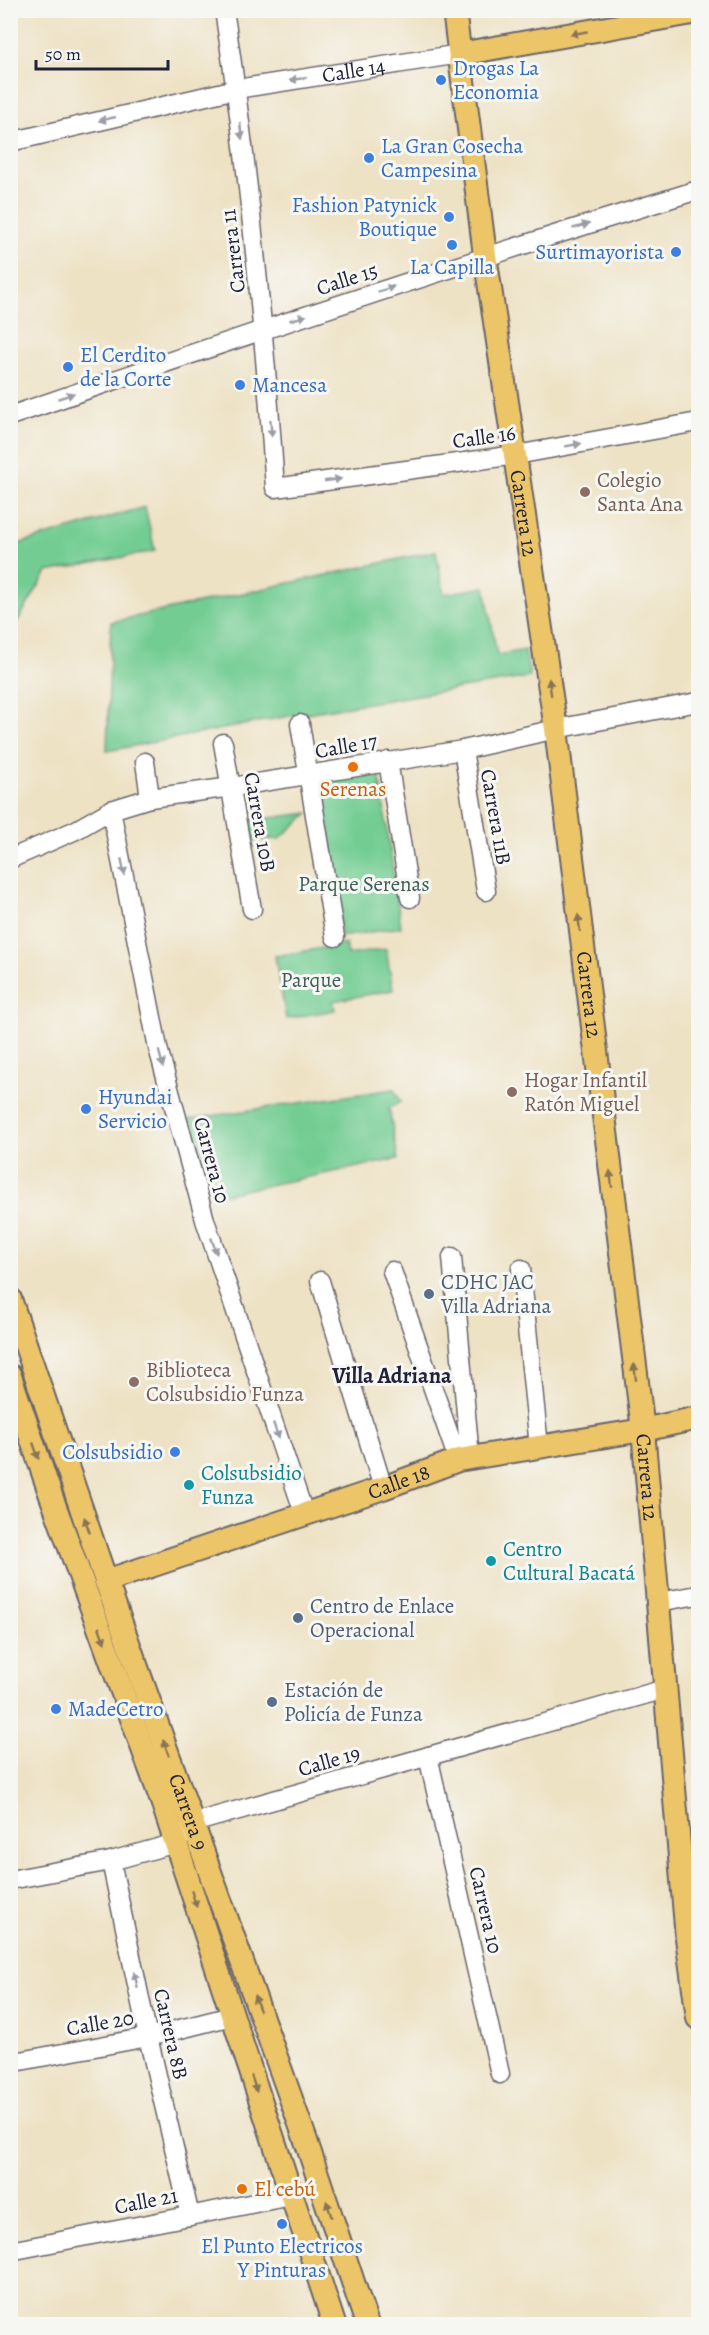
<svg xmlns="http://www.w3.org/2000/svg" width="709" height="2335" font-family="Alegreya,serif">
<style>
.green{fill:#73cd93;stroke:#4a7867;stroke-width:1.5}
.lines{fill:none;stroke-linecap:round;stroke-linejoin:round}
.minor-casing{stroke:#69656b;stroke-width:21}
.major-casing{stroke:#69656b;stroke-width:26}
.minor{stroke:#fff;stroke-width:18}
.major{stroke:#edc569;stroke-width:22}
.oneway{fill:#887452}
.oneway2{fill:#9c9ca7}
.shop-dot{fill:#3f7fe0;stroke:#f6f6f2;stroke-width:2}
.education-dot{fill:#8d6e63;stroke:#f6f6f2;stroke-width:2}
.food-dot{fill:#e8710a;stroke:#f6f6f2;stroke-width:2}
.service-dot{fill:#5c6f8a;stroke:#f6f6f2;stroke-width:2}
.culture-dot{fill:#0f9aa8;stroke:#f6f6f2;stroke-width:2}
.labels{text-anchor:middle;stroke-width:6;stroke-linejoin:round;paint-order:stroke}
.shop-label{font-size:21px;fill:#366cbe;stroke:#f6f6f2;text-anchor:start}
.street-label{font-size:21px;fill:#22223b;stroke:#f6f6f2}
.education-label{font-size:21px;fill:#785e54;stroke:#f6f6f2;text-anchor:start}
.food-label{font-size:21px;fill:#c56008;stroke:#f6f6f2}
.park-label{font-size:21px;fill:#3e5e5a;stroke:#f6f6f2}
.service-label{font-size:21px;fill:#4e5e75;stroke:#f6f6f2;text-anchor:start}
.culture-label{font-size:21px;fill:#0d838f;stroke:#f6f6f2;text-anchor:start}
.neighbourhood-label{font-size:22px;font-weight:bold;fill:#22223b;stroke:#f6f6f2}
</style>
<rect width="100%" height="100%" fill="#f6f6f2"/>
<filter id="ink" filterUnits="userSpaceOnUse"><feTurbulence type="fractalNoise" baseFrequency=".0167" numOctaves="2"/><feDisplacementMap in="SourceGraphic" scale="12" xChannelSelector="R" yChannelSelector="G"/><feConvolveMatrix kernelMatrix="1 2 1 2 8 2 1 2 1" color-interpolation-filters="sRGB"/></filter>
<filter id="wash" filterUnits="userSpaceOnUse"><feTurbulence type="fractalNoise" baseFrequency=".008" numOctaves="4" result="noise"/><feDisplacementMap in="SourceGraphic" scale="24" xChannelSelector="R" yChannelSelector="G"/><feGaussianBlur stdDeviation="1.35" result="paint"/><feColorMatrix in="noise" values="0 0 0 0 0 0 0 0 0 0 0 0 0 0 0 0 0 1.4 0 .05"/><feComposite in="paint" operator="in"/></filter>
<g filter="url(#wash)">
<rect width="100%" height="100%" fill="#eee2c5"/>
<g class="green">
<path d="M145 507 155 551 47 572 11 632V546Z"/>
<path d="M436 551 444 594 485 587 497 655 525 650 530 677 300 714 107 751 111 622Z"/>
<path d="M379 772 401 927 341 937 320 783Z"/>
<path d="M309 813 279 839 255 840 249 835 244 821Z"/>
<path d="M346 944 348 955 386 949 393 990 333 1001 335 1010 286 1019 275 956Z"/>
<path d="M394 1089 401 1102 389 1108 398 1159 215 1196 190 1119Z"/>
</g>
</g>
<g filter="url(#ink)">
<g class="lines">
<g class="minor-casing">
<g id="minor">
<path d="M224 10C249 169 264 328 275 488L516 455 698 422"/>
<path id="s1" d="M10 142 236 89 460 54"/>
<path d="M10 416C239 337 468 261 698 190"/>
<path d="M300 724 335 937"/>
<path d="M223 743 252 909"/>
<path d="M463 750 486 891"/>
<path d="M388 761 410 898"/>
<path d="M145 762 150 798"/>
<path d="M111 810 158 1048 205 1220 304 1513"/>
<path d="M10 859 76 830 111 810 150 798 232 787 463 750 556 729 698 702"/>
<path d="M452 1257 470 1458"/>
<path d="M521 1269 539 1447"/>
<path d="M392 1271 458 1460"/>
<path d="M320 1281 383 1488"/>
<path d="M658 1602 698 1595"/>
<path d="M428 1756 500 2074"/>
<path d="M111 1861 148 2037 190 2216"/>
<path d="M10 1880 111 1861 176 1843 193 1823 665 1689"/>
<path d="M10 2063 148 2037 232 2016"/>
<path d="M10 2251 291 2196"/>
</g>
</g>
<g class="major-casing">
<g id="major">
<path id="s2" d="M454 10 485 255 556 729 643 1430 687 1938 698 2018"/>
<path d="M460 54 698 12"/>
<path id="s3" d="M10 1299 106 1581 305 2138 367 2324"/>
<path d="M10 1376 50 1493 163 1804 334 2324"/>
<path id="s4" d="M106 1581 383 1488 458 1460 643 1430 698 1418"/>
</g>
</g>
<use href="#minor" class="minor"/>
<use href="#major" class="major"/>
</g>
<defs><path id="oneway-solid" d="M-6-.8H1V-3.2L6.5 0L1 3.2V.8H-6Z" transform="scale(1.5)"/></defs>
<g class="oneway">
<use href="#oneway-solid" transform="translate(579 33) rotate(170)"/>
<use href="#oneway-solid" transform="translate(550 687) rotate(-98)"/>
<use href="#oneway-solid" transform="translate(579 923) rotate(-97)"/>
<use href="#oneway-solid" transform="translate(611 1179) rotate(-97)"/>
<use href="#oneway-solid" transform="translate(635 1372) rotate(-97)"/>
<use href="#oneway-solid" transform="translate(36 1451) rotate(71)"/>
<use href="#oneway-solid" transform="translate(87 1525) rotate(-109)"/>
<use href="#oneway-solid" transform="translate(102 1635) rotate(70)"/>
<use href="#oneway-solid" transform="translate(166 1748) rotate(-110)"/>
<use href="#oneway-solid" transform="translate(194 1899) rotate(72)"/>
<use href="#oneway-solid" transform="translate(257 2003) rotate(-110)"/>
<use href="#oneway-solid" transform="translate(254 2084) rotate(72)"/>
<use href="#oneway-solid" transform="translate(329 2209) rotate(-108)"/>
</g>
<g class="oneway2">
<use href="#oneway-solid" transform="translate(298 79) rotate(171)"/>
<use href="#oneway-solid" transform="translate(107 119) rotate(167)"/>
<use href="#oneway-solid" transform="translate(241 131) rotate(83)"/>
<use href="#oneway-solid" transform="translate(581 226) rotate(-17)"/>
<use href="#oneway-solid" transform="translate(386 289) rotate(-19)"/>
<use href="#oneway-solid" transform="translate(298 318) rotate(-16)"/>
<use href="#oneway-solid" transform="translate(66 396) rotate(-19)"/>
<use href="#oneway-solid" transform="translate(271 428) rotate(86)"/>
<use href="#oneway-solid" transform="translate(573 445) rotate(-10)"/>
<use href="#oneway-solid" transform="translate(333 480) rotate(-8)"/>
<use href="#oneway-solid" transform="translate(123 867) rotate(79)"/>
<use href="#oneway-solid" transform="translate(161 1059) rotate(75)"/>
<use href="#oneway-solid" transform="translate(214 1246) rotate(71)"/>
<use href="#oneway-solid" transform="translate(276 1431) rotate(71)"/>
<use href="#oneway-solid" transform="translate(136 1980) rotate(-102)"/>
</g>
</g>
<g class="shop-dot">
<circle cx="441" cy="80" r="6"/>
<circle cx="369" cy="158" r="6"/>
<circle cx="449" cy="217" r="6"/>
<circle cx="452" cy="245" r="6"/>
<circle cx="676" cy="252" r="6"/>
<circle cx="68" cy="367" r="6"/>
<circle cx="240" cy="385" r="6"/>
<circle cx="86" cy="1109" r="6"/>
<circle cx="175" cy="1452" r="6"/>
<circle cx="56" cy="1709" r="6"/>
<circle cx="282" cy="2224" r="6"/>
</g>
<g class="education-dot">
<circle cx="585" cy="492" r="6"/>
<circle cx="512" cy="1092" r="6"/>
<circle cx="134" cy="1382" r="6"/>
</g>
<g class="food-dot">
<circle cx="353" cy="767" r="6"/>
<circle cx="242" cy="2189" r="6"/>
</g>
<g class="service-dot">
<circle cx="429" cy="1294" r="6"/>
<circle cx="298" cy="1618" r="6"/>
<circle cx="272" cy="1702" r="6"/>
</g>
<g class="culture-dot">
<circle cx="189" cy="1485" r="6"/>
<circle cx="491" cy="1561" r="6"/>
</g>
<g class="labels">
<g class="shop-label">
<text x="453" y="75">Drogas La<tspan x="453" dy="24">Economia</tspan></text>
<text x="381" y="153">La Gran Cosecha<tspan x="381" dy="24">Campesina</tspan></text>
<text x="437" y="212" text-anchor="end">Fashion Patynick<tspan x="437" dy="24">Boutique</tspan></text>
<text x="664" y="259" text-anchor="end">Surtimayorista</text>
<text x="452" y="274" text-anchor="middle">La Capilla</text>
<text x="80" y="362">El Cerdito<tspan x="80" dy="24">de la Corte</tspan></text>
<text x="252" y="392">Mancesa</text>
<text x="98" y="1104">Hyundai<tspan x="98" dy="24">Servicio</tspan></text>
<text x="163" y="1459" text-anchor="end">Colsubsidio</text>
<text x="68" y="1716">MadeCetro</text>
<text x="282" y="2253" text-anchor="middle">El Punto Electricos<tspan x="282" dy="24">Y Pinturas</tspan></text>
</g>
<g class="street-label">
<text dy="7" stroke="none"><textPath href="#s1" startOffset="351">Calle 14</textPath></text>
<text transform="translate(233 251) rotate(-97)" y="7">Carrera 11</text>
<text transform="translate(347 279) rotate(-18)" y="7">Calle 15</text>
<text transform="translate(484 437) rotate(-8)" y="7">Calle 16</text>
<text dy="7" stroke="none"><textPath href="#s2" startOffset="508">Carrera 12</textPath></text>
<text transform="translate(346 746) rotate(-10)" y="7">Calle 17</text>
<text transform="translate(496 817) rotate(80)" y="7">Carrera 11B</text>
<text transform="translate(260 822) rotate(80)" y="7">Carrera 10B</text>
<text dy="7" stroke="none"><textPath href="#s2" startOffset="994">Carrera 12</textPath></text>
<text transform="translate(212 1160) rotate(75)" y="7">Carrera 10</text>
<text dy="7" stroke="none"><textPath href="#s2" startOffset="1480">Carrera 12</textPath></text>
<text dy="7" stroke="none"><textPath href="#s4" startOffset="309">Calle 18</textPath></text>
<text transform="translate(329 1761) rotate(-16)" y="7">Calle 19</text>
<text dy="7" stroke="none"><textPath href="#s3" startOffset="543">Carrera 9</textPath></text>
<text transform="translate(486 1910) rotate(77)" y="7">Carrera 10</text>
<text transform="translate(100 2023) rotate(-10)" y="7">Calle 20</text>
<text transform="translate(171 2034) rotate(77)" y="7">Carrera 8B</text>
<text transform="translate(146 2201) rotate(-11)" y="7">Calle 21</text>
</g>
<g class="education-label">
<text x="597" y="487">Colegio<tspan x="597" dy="24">Santa Ana</tspan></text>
<text x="524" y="1087">Hogar Infantil<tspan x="524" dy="24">Ratón Miguel</tspan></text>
<text x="146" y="1377">Biblioteca<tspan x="146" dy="24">Colsubsidio Funza</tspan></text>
</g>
<g class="food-label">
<text x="353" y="796">Serenas</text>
<text x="254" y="2196" text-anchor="start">El cebú</text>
</g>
<g class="park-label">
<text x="364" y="891">Parque Serenas</text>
<text x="311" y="987">Parque</text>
</g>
<g class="service-label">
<text x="441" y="1289">CDHC JAC<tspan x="441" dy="24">Villa Adriana</tspan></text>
<text x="310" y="1613">Centro de Enlace<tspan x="310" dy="24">Operacional</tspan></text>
<text x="284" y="1697">Estación de<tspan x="284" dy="24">Policía de Funza</tspan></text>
</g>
<g class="culture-label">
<text x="201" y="1480">Colsubsidio<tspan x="201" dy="24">Funza</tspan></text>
<text x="503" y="1556">Centro<tspan x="503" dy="24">Cultural Bacatá</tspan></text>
</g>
<g class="neighbourhood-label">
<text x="392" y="1383">Villa Adriana</text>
</g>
</g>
<rect width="709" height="2335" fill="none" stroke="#f6f6f2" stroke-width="36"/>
<path d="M36 60v9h132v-9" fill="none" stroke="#22223b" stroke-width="3"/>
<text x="45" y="60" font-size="18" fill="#22223b" stroke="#f6f6f2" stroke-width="4.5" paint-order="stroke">50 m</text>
</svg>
